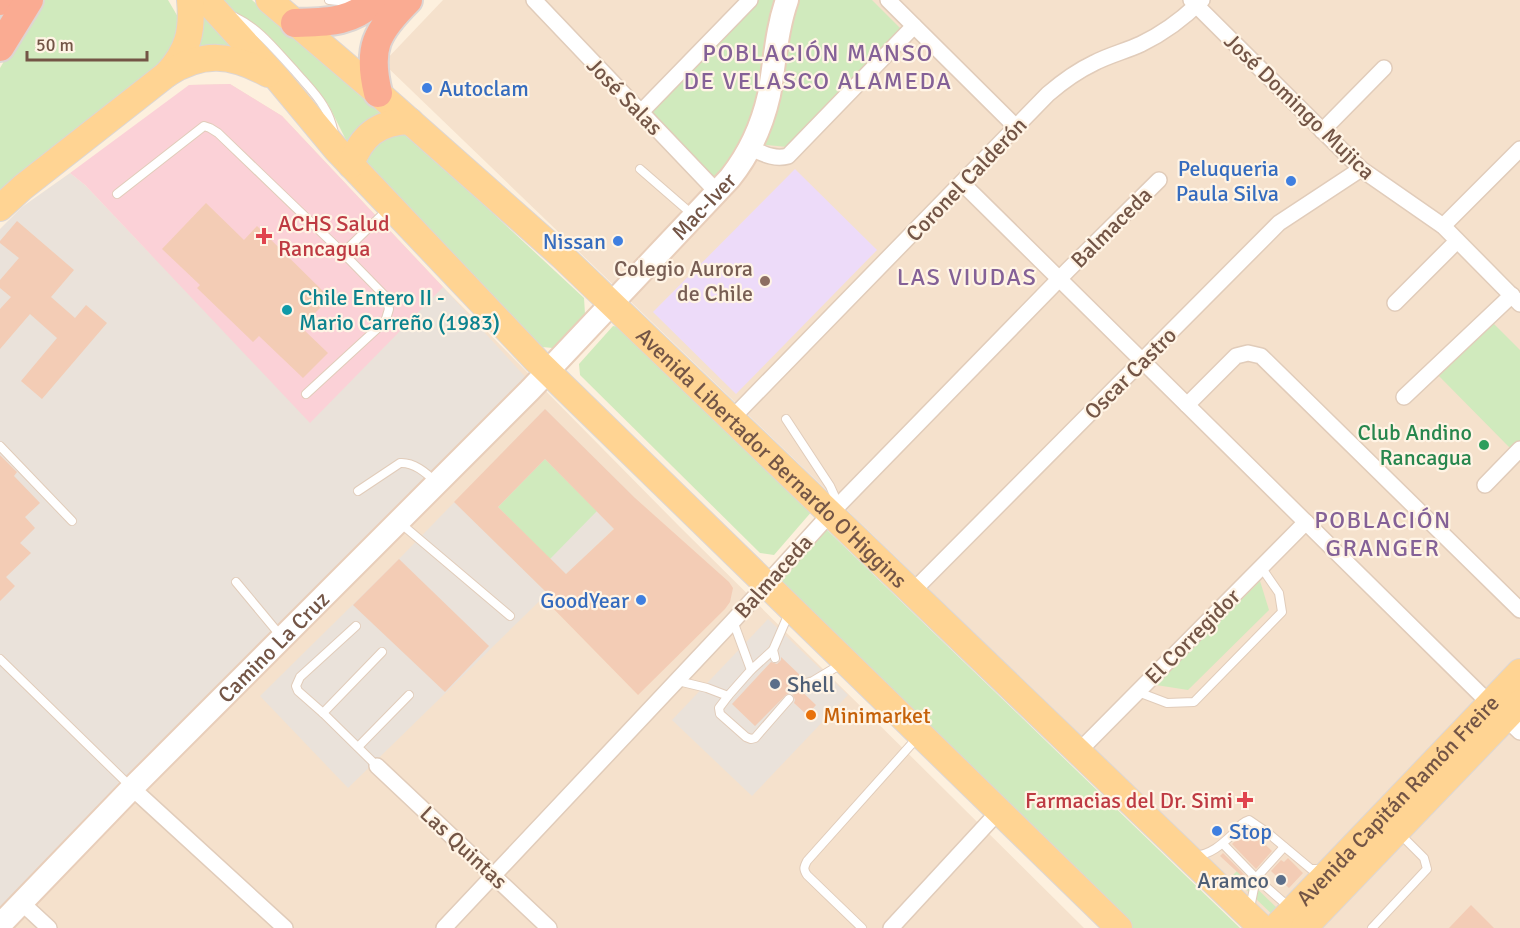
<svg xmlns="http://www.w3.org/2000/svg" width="1520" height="928" font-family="Signika,sans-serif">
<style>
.residential{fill:#f5e1cc}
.industrial{fill:#eae2da}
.education{fill:#eddbf9}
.medical{fill:#fbd1d7}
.green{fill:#d0eabd}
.building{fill:#f3ccb5;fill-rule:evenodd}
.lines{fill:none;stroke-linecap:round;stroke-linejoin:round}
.lane-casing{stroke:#e1ccba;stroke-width:10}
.street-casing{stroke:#e1ccba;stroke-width:18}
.secondary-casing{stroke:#e8ceba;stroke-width:26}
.primary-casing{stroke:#ddd6d3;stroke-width:28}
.highway-casing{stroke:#ddd6d3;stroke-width:32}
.lane{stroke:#fff;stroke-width:8}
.street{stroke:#fff;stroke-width:15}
.secondary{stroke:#fff;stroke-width:22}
.primary{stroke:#ffd493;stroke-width:26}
.highway{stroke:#faab92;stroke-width:28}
.shop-dot{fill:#3f7fe0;stroke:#fff4e5;stroke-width:2}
.health-dot{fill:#e0444e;stroke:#fff4e5;stroke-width:2}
.education-dot{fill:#8d6e63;stroke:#fff4e5;stroke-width:2}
.culture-dot{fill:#0f9aa8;stroke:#fff4e5;stroke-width:2}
.leisure-dot{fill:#2e9e5b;stroke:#fff4e5;stroke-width:2}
.service-dot{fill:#5c6f8a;stroke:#fff4e5;stroke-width:2}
.food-dot{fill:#e8710a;stroke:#fff4e5;stroke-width:2}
.labels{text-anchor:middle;stroke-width:4.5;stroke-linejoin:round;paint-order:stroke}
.shop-label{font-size:22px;fill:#366cbe;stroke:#fff4e5;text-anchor:end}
.street-label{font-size:22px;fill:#735546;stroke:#fff4e5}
.health-label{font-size:22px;fill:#be3a42;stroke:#fff4e5;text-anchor:start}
.education-label{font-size:22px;fill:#785e54;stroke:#fff4e5;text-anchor:end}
.culture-label{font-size:22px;fill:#0d838f;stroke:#fff4e5;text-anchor:start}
.leisure-label{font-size:22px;fill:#27864d;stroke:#fff4e5;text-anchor:end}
.service-label{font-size:22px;fill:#4e5e75;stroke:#fff4e5;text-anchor:start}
.food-label{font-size:22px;fill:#c56008;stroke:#fff4e5;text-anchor:start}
.neighbourhood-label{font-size:24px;letter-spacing:1.5px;fill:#846197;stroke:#fff4e5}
</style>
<rect width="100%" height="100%" fill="#fdf0de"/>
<g class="residential">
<path d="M443 0H1520V928H1281L383 63Z"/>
<path d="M230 84 282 116 443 287 679 526 1084 928H0L189 85Z"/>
</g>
<g class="industrial">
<path d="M70 173 85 185 310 422 443 287 529 381 0 910V229L22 207Z"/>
<path d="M545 409 640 503 348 788 260 696 399 559Z"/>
<path d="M768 619 848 695 752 796 672 720Z"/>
</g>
<path class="education" d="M795 169 877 250 736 394 653 312Z"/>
<path class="medical" d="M230 84 282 116 443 287 310 423 85 185 70 173 189 85Z"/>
<g class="green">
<path d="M40 0H168L178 17V39L163 63 0 194V68Z"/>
<path d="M218 0H252L484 205 584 298 585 314 553 348 542 347 389 191 350 148 328 104 268 35 253 24 230 11Z"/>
<path d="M757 0H872L903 31 787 147 747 143 717 180 650 111Z"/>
<path d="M196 8 240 56 202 54 193 42Z"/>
<path d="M1489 319 1520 350V441L1511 449 1435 372Z"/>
<path d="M613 326 626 328 813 510 774 555 760 553 580 375 579 364Z"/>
<path d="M545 459 597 511 550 559 498 507Z"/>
<path d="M826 529 1240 928H1126L776 585Z"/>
<path d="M1260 581 1269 610 1188 690 1156 685Z"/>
<path d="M1238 870 1278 909 1275 917 1232 876Z"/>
</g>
<g class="building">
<path d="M206 203 244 240 257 226 330 298 301 327 328 353 303 378 259 336 253 342 197 288 200 285 162 249Z"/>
<path d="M17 221 74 270 51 297 75 318 86 305 107 323 42 399 21 381 57 338 30 314 0 349V309L11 297 0 288V280L19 258 0 243V241Z"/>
<path d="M545 409 635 498 729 582 733 588 730 602 725 609 638 695 542 597 547 593 454 502ZM545 459 614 529 566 574 498 507Z"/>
<path d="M0 455 17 472 14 476 40 503 25 517 35 528 20 543 31 553 6 577 15 586 0 601Z"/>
<path d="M399 559 489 646 445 692 353 605Z"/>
<path d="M781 657 802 677 798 676 795 678 794 684 816 705 807 715 794 703 795 700 793 695 790 693 787 694 755 726 732 704 771 662 777 664 781 660Z"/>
<path d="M1248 828 1272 851 1256 869 1232 844Z"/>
<path d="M1223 853 1250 880 1248 882 1220 856Z"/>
<path d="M1288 858 1303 873 1289 888 1271 871 1281 860 1284 862Z"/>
<path d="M1471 905 1494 928H1449Z"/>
</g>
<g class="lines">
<g class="lane-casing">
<g id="lane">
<path d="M329 0 349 2 354 0"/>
<path d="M235 17C260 29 276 51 294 70 304 82 316 93 324 107 329 115 332 124 334 133"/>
<path d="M640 169 693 215"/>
<path d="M117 194 204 126 210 128 218 133 343 253 386 297 389 309 386 319 380 326 306 394"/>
<path d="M343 253 387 210"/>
<path d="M786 419 830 486 839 506"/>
<path d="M0 446 72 521"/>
<path d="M358 491 400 463C414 462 426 473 436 482"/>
<path d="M399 522 510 616"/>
<path d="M236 582 280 635"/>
<path d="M356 626 300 677 296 686 298 691 323 713 377 766"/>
<path d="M775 658 773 650 789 613"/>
<path d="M0 659 131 787"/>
<path d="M751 670 773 650"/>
<path d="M678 681 707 688 728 696 719 708 720 714 746 737 751 739 755 738 789 699"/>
<path d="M800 682 803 684 813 681 843 663"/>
<path d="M1138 692 1167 703 1194 702 1282 612 1279 593 1261 567"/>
<path d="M728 696 751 670 733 621"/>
<path d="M323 713 382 652"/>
<path d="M358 747 409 695"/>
<path d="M1223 844 1256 878 1250 908"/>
<path d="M1284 847 1256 878 1289 907"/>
<path d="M1195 856C1212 854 1222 844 1234 833 1239 827 1242 822 1249 820L1268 833 1311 869H1324"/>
<path d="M862 928 807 875C803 869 804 867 807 861L917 738"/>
<path d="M1372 928 1427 869 1424 858 1399 833"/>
</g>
</g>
<g class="street-casing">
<g id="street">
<path d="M534 0 717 192"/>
<path d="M888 0 1016 127"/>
<path d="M1191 0 1361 169 1443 226 1520 304"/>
<path d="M641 112 750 0"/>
<path d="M1322 131 1384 68"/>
<path d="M750 148C762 153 774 160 788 156L914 26"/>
<path d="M962 183 1478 692 1520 732"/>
<path d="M1443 226 1520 149"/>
<path d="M1395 303 1457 241"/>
<path d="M1404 397 1512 295"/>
<path d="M1187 405 1236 356 1248 353 1261 356 1520 610"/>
<path d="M730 419 739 411 1048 94C1062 82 1077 71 1094 63 1109 55 1126 51 1141 44 1164 33 1184 18 1202 0"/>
<path d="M1485 485 1520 449"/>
<path d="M912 592 1279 223 1361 169"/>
<path d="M1078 752 1306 522"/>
<path d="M377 766 549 928"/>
<path d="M132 788 285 928"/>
<path d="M22 903 49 928"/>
<path d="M444 928 733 621 830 514 1068 270 1159 180"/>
<path d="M891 928 999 811"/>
</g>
</g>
<g class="secondary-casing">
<g id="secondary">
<path id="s1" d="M0 925 132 788 530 390 730 178C749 154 762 126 769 95 775 63 776 31 787 0"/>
</g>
</g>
<g class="primary-casing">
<g id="primary">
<path d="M206 0 277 78 336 149 537 361 1119 928"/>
<path id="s2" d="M269 0 378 93 562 256 1262 928"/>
<path d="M167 74C188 51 193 31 190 0"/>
<path d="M351 165C361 136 378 122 410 121"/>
<path d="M0 208 23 187 167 74C203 51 231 54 268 74"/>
<path id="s3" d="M1275 928 1520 672"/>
<path d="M1304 928 1520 703"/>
</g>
</g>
<g class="highway-casing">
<g id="highway">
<path d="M0 1 1 0"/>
<path d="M295 23C329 22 349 23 376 0"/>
<path d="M0 47 29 0"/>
<path d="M378 93C367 48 376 32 408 0"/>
</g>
</g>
<use href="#lane" class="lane"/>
<use href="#street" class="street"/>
<use href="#secondary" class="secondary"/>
<use href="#primary" class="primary"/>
<use href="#highway" class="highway"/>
</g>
<g class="shop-dot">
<circle cx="427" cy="88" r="6"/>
<circle cx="1291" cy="181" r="6"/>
<circle cx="618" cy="241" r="6"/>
<circle cx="641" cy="600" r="6"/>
<circle cx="1217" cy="831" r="6"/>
</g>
<g class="health-dot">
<path d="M261 227h6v6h6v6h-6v6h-6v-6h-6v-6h6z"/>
<path d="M1242 791h6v6h6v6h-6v6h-6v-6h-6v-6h6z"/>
</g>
<circle class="education-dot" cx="765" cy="281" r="6"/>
<circle class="culture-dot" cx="287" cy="310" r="6"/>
<circle class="leisure-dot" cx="1484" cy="445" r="6"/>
<g class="service-dot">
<circle cx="775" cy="684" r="6"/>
<circle cx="1281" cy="880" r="6"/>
</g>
<circle class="food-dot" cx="811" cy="715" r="6"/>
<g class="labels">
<g class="shop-label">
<text x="439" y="96" text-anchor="start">Autoclam</text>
<text x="1279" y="176">Peluqueria<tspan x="1279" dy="25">Paula Silva</tspan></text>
<text x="606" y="249">Nissan</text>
<text x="629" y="608">GoodYear</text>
<text x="1229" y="839" text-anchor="start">Stop</text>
</g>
<g class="street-label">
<text transform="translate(625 96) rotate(46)" y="8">José Salas</text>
<text transform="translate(1300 106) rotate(44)" y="8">José Domingo Mujica</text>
<text transform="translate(966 179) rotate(-46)" y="8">Coronel Calderón</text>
<text dy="8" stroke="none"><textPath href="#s1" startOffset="1006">Mac-Iver</textPath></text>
<text transform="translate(1111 227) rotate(-45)" y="8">Balmaceda</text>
<text transform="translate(1130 373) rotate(-45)" y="8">Oscar Castro</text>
<text dy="8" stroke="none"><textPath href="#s2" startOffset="680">Avenida Libertador Bernardo O'Higgins</textPath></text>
<text transform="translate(773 576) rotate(-48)" y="8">Balmaceda</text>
<text transform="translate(1192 636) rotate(-45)" y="8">El Corregidor</text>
<text dy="8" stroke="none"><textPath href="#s1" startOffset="390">Camino La Cruz</textPath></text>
<text dy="8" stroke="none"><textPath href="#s3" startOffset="177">Avenida Capitán Ramón Freire</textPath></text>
<text transform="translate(464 847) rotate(43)" y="8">Las Quintas</text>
</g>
<g class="health-label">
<text x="278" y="231">ACHS Salud<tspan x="278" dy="25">Rancagua</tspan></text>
<text x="1233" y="808" text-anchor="end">Farmacias del Dr. Simi</text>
</g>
<g class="education-label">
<text x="753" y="276">Colegio Aurora<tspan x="753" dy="25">de Chile</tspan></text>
</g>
<g class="culture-label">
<text x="299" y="305">Chile Entero II -<tspan x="299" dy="25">Mario Carreño (1983)</tspan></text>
</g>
<g class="leisure-label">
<text x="1472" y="440">Club Andino<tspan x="1472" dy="25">Rancagua</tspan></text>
</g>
<g class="service-label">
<text x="787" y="692">Shell</text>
<text x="1269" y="888" text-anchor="end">Aramco</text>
</g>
<g class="food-label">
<text x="823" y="723">Minimarket</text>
</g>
<g class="neighbourhood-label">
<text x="818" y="61">POBLACIÓN MANSO<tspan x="818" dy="28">DE VELASCO ALAMEDA</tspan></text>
<text x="967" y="285">LAS VIUDAS</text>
<text x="1383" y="528">POBLACIÓN<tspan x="1383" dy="28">GRANGER</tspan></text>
</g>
</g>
<path d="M27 51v9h120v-9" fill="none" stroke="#735546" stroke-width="3"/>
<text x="36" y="51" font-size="18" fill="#735546" stroke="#fff4e5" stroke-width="4.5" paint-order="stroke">50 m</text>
</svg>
